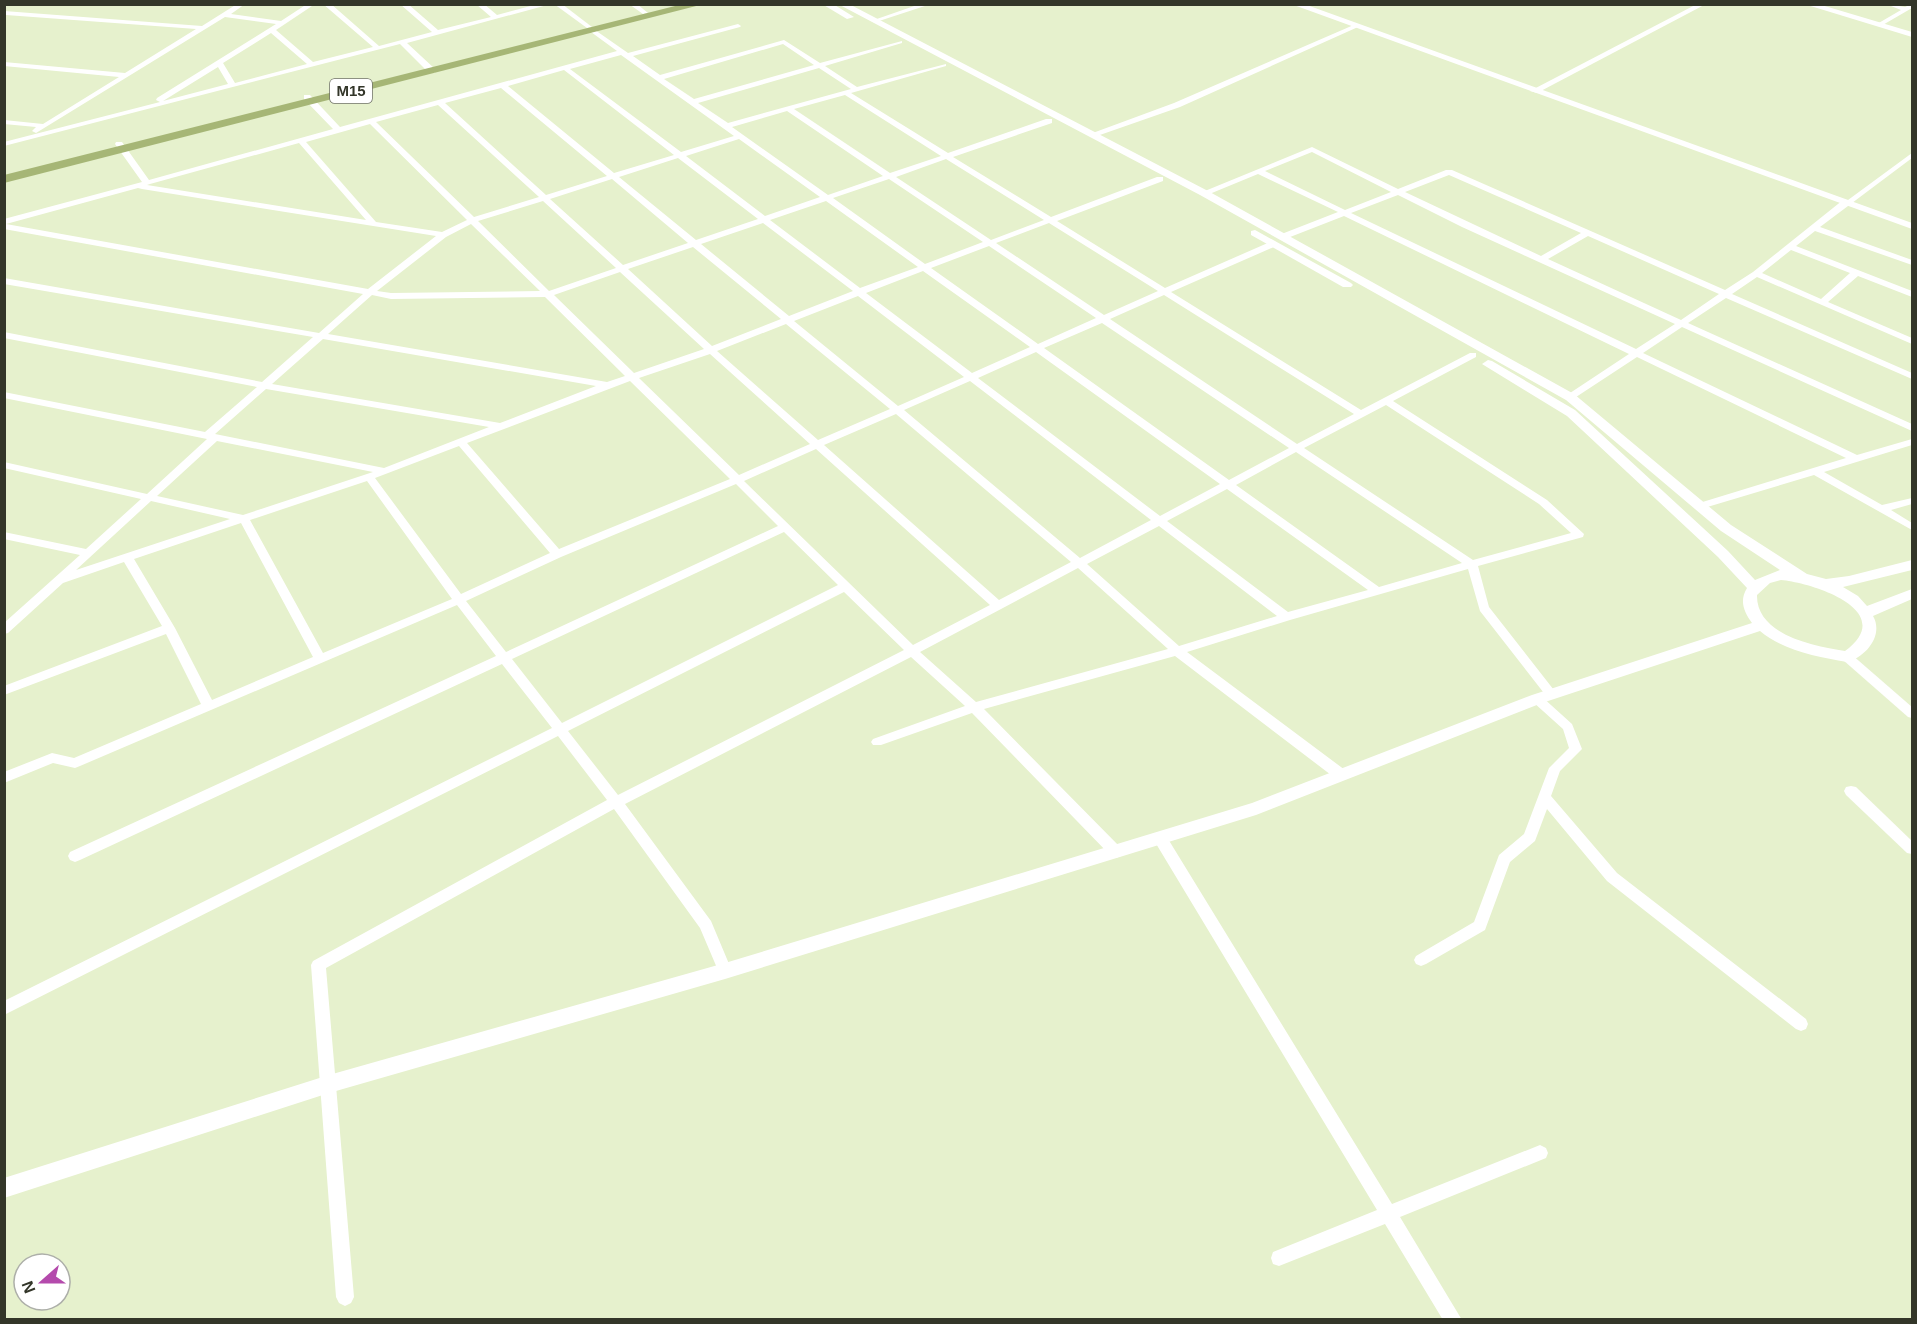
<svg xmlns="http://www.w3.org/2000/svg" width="1917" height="1324" font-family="Arial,sans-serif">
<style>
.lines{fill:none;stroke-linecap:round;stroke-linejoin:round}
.minor{fill:#fff;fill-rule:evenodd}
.tertiary{fill:#fff;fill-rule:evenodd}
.trunk{fill:#a6b676;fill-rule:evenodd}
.labels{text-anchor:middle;stroke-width:6;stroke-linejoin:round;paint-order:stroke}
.shield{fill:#fff;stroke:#707269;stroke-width:1.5}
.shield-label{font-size:15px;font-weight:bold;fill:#333629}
</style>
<rect width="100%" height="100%" fill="#e6f1cd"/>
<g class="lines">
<g class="minor">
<path d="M237 4H245L231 14 281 21 307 4H315L276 30 313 62 373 47 323 4H331L379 46 432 32 400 4H408L438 30 491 17 476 4H484L497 15 538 4H551L407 43 435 69V73H429L400 44 4 146V142L160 102 156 100 157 98 276 24 225 17 36 133 32 131 36 127 4 124V120L43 124 119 77 4 66V62L125 73 196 29 6 15 4 11 202 26ZM271 33 307 64 235 83 223 63ZM218 67 228 84 163 101Z"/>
<path d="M554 4H562L592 27 587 28Z"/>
<path d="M629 4H637L648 13 643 14Z"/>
<path d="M920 4H931L876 22 871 21Z"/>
<path d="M1697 4H1706L1537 93 1530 91Z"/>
<path d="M1886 4 1905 7 1912 4V8L1881 26H1877V24L1901 10Z"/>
<path d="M738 24 741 26 740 27 633 56 660 75 784 40 820 63 902 41V43L825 66 857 87 946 64V66L851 93 948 153 1046 119H1052V123L953 157 1051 217 1157 177H1163V181L1057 221 1165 288 1270 242H1276V246L1171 292 1361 410 1470 353H1476V357L1393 401 1547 500 1584 534 1583 537 1478 566 1489 607 1557 694 1555 697H1547L1480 611 1468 569 1290 620 1187 652 1345 770 1346 774 1345 778H1335L1175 656 984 709 1121 848 1123 852 1121 856 1116 858 1111 856 972 713 881 745H873L871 742 873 739 965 706 911 657 625 804 711 921 732 971 730 975 725 977 720 975 700 928 614 809 326 968 354 1297 351 1303 345 1306 339 1303 336 1297 311 965 313 961 607 800 558 736 4 1015V1001L552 728 502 664 80 860 75 862 70 860 68 856 70 852 496 656 457 605 80 766 75 768 53 763 4 783V772L47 755 52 753 74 758 201 704 166 634 4 695V686L162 626 124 562 63 583 8 633 4 634V623L80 555 4 539V532L86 549 141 499 4 468V462L147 494 207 439 4 398V392L205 432 257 387 4 338V332L262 382 313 337 4 284V278L319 333 363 294 4 229V219L142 182 115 144 116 142H122L149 180 333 129 304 99V95H310L340 127 617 51 591 32V30H595L628 53ZM783 44 814 65 694 99 664 79ZM621 55 734 136 681 152 570 69ZM819 68 851 89 728 123 698 103ZM564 70 674 155 614 173 508 86ZM501 88 607 176 546 195 445 103ZM845 95 941 156 890 173 794 109ZM438 105 539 197 474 217 376 122ZM787 111 883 176 828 195 732 127ZM370 124 467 220 442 232 376 222 306 142ZM739 139 820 197 765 216 686 156ZM299 143 366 220 147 185 150 184ZM678 158 758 219 696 240 619 177ZM946 159 1044 220 991 240 896 177ZM612 179 688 243 623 265 550 199ZM889 179 983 242 925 264 833 198ZM138 188 142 189 436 236 368 289 6 224ZM543 201 616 268 549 291 478 221ZM826 201 918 267 860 288 770 220ZM763 223 853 291 789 316 701 244ZM1049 223 1158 291 1104 315 996 243ZM471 224 540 291 391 293 377 291 446 237ZM989 246 1096 318 1038 344 931 268ZM693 247 781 319 712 346 628 269ZM923 271 1030 347 972 373 866 293ZM620 272 704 349 634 373 554 295ZM372 295 391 299 545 297 625 376 607 382 328 334ZM1164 295 1354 414 1297 444 1110 319ZM858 296 964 377 898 406 794 321ZM1102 323 1289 448 1229 480 1044 348ZM786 324 890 409 818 440 717 351ZM323 339 596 386 500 423 272 384ZM1036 352 1220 484 1160 516 978 378ZM710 354 810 444 739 475 639 378ZM630 381 730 479 559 549 467 443ZM970 381 1151 520 1080 558 904 410ZM266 389 489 427 384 468 215 434ZM1386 405 1539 504 1571 533 1473 560 1304 448ZM896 414 1071 562 999 600 824 445ZM217 441 373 472 243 515 157 496ZM459 446 550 553 461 594 375 478ZM816 449 990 605 913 645 744 481ZM1296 452 1462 563 1379 587 1236 485ZM367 481 452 599 323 653 250 520ZM736 484 778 526 506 652 466 601 561 557ZM1227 489 1368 590 1288 612 1167 521ZM151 501 230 519 76 570ZM241 523 313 657 212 700 175 628 134 559ZM1159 526 1277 616 1179 646 1087 564ZM784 532 838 585 562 723 512 659ZM1078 568 1168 649 976 702 920 652ZM844 592 904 650 618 795 568 731Z"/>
<path d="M1356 24 1359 26 1358 27 1180 107 1097 136 1090 134 1174 103Z"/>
<path d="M1312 147 1398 189 1446 170H1452L1725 290 1753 272 1843 200H1848L1912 153V158L1820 227 1912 260V265L1815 231 1796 246 1912 291V297L1858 276 1828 302 1912 338V344L1757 277 1732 294 1912 373V379L1726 298 1688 323 1912 424V431L1682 327 1643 353 1857 455 1912 439V445L1824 472 1882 505 1912 498V504L1891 510 1912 523V530L1814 475 1704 508H1696L1695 506 1696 504 1846 458 1637 357 1573 399H1567V395L1629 354 1344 216 1285 239H1279V235L1338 212 1258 174 1207 195 1200 193ZM1312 152 1391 192 1345 210 1265 171ZM1449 175 1581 233 1541 256 1405 192ZM1398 195 1462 227 1675 324 1636 349 1351 213ZM1588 236 1719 294 1681 320 1548 259ZM1791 250 1850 273 1821 299 1762 273Z"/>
<path d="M1847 653 1851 654 1912 707V718L1908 717 1843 660 1841 657 1843 654Z"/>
<path d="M1537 694 1541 696 1572 724 1582 749 1560 771 1551 796 1617 873 1806 1019 1808 1024 1806 1029 1801 1031 1796 1029 1607 881 1547 809 1535 841 1510 862 1485 930 1426 964 1421 966 1416 964 1414 960 1416 956 1474 922 1499 855 1524 834 1549 768 1569 748 1563 729 1533 702 1531 699 1533 696Z"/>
<path d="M1851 786 1856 787 1912 841V854L1907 853 1846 795 1844 791 1846 787Z"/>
<path d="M1160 833 1165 834 1392 1204 1540 1145 1546 1148 1548 1153 1546 1158 1400 1217 1462 1320H1443L1385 1224 1279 1266 1273 1264 1271 1258 1273 1252 1377 1210 1155 842 1153 838 1155 834Z"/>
</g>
<g class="tertiary">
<path d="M822 4H833L854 17 847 19Z"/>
<path d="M838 4H849L1208 191 1574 394 1731 525 1807 574 1826 579 1849 576 1912 560V570L1843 587 1858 596 1867 606 1912 589V599L1873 616C1884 635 1866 657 1847 662 1817 657 1784 651 1760 631L1542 703 1256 815 725 979 329 1093 4 1198V1178L329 1075 725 963 1252 803 1532 695 1752 623C1744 612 1739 601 1747 588L1718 557 1567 416 1482 364 1488 360 1492 361 1575 410 1728 551 1755 580 1780 570 1721 531 1566 400 1200 195ZM1781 580C1814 583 1899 611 1845 651 1814 646 1756 635 1757 595L1770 583Z"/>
<path d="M1291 4H1304L1912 223V229Z"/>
<path d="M1804 4H1818L1912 32V37Z"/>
<path d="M1255 230 1351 283 1353 285 1351 287H1343L1251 235V231Z"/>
</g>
<path class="trunk" d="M683 4H704L4 183V175Z"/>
</g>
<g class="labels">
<rect class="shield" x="330" y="79" width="42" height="24" rx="4.5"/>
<g class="shield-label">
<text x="351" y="96">M15</text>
</g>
</g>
<rect width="1917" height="1324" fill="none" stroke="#333629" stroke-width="12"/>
<g transform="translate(42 1282) rotate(249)"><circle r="28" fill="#ffffff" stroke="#adafa9" stroke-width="1.5"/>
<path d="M0-4.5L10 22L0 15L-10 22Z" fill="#b44aac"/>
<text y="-9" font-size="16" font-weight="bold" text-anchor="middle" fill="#333629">N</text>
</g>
</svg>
